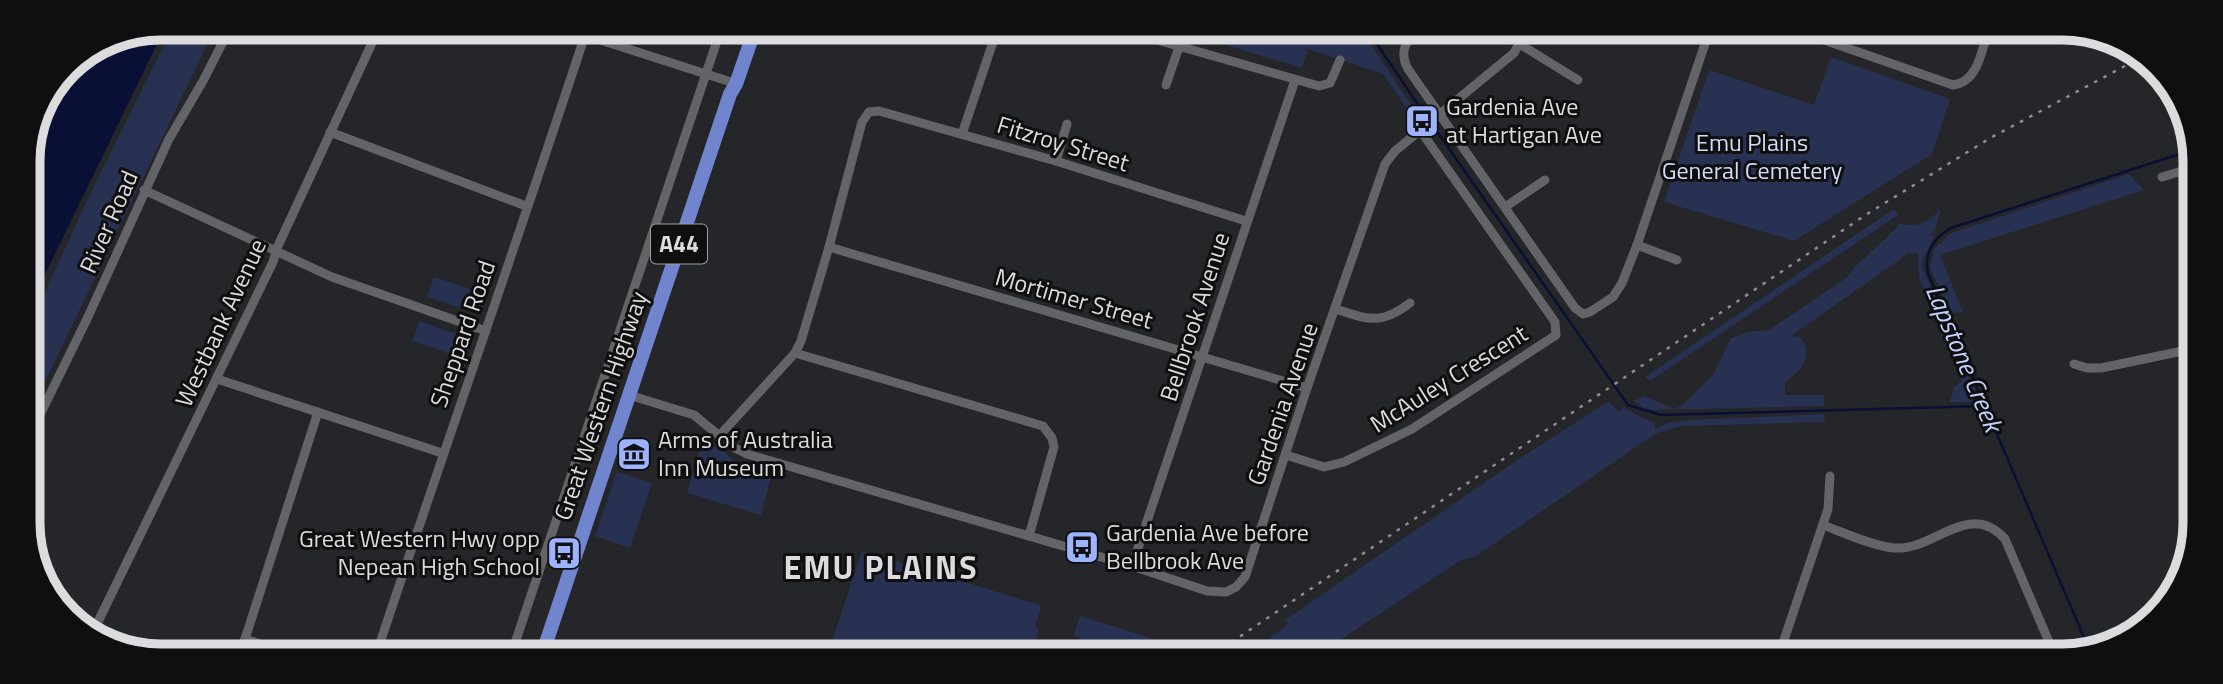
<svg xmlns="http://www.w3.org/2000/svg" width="2223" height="684" font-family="'Titillium Web',sans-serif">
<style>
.green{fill:#293152}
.water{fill:#0a0f35}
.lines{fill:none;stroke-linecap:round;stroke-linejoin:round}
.stream{stroke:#0a0f35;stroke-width:2.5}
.minor{stroke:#636467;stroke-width:9}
.highway{stroke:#7185cf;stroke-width:14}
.rail{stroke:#8e8e91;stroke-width:2.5;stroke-dasharray:3.5 7;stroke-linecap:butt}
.labels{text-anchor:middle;stroke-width:6;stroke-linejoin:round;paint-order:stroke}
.shield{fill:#0f0f10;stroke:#9e9ea0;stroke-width:2}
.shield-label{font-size:23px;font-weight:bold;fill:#dcdcde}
.poi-label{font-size:24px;fill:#dcdcde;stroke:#0f0f10;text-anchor:start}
.park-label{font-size:24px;fill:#d3dcfa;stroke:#0f0f10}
.street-label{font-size:24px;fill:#dcdcde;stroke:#0f0f10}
.water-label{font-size:26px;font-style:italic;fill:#c3d1fc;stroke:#0f0f10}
.district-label{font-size:32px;font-weight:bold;letter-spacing:2px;fill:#dcdcde;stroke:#0f0f10}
.rim{fill:none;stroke:#dcdcde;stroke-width:9}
</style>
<rect width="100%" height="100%" fill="#252629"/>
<g class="green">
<path d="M173 28H215L30 413 29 344 33 318 91 192Z"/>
<path d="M1177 30 1362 31 1418 115H1421L1415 120 1383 74 1308 49 1302 68Z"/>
<path d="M1831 57 1950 99 1932 154 1794 241 1664 202 1709 70 1814 105Z"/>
<path d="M2129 174 2144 190 1940 255 1963 312 1950 313 1930 268 1934 249 1951 233Z"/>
<path d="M1894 209 1898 215 1650 381 1645 377Z"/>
<path d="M1941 209 1935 229 1929 236 1933 234 1934 237 1923 258 1922 267 1978 397 1976 402H1950L1954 387 1962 381 1919 278 1918 254 1909 253 1791 336 1800 337C1815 353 1801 372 1785 382V395H1824V406L1655 410 1644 408 1634 401 1644 396 1675 409 1685 403 1713 375 1731 338 1747 332 1769 330 1846 278C1862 257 1883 244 1900 223 1919 229 1927 222 1941 209Z"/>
<path d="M434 277 484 294 479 310 473 312 427 297Z"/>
<path d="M419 321 465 337 468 342 463 358 413 341Z"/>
<path d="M1609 401 1618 412 1624 407 1642 418 1654 422 1655 429 1668 423 1689 420 1824 414 1825 422 1681 426 1655 434 1476 556 1461 560 1319 654H1249L1288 624 1285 620 1516 461Z"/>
<path d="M704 436 735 461 772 473 761 515 687 493Z"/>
<path d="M617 472 652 483 630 548 595 536Z"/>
<path d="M862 551 1040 605 1041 608 1035 627 1039 629 1031 654 828 653Z"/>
<path d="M1080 616 1151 638 1146 654H1111L1082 645 1080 637 1074 635Z"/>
</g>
<path class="water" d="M165 28 29 307 28 153 67 67 110 38Z"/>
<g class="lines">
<g class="stream">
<path d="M1368 31 1423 112"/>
<path d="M1436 130 1628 405 1661 415 1984 406"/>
<path d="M2089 649 1928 273C1924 253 1934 238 1951 228L2192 150"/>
</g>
<g class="minor">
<path d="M566 29 731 82"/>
<path d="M1122 30 1319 86 1330 83 1340 60"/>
<path d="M1415 31C1404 44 1400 54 1408 69L1575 308 1583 314 1590 312 1613 297 1622 283 1637 245 1709 32"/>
<path d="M1801 32 1953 85C1978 82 1981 52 1988 32"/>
<path d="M1521 45 1578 80"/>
<path d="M1166 85 1179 47"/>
<path d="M330 132 526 206"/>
<path d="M962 134 997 30"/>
<path d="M1056 161 1067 124"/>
<path d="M2162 177 2192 168"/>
<path d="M144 190 332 277 486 331"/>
<path d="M1505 207 1545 180"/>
<path d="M1637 245 1677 260"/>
<path d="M829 247 1307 388"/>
<path d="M1335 309C1368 319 1380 326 1410 303"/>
<path d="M795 353 1043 426 1052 438 1054 447 1029 536"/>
<path d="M2074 364 2087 368H2101L2192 349"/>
<path d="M217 379 442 453"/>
<path d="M629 395 694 415 733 447 747 454 1132 566 1207 591 1226 592 1236 587 1245 577 1307 388 1385 164 1395 151 1514 53 1526 31"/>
<path d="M30 435 87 319 169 139 203 81 230 28"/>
<path d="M720 435 795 353 801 341 829 247 862 122 869 112 879 111 1056 161 1246 221"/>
<path d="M1286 455 1324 467 1344 462 1412 429 1556 335 1555 322 1420 130"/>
<path d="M1823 525C1842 532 1875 547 1895 548 1934 551 1969 499 2005 539L2055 656"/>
<path d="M1132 566 1295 80"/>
<path d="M93 632 273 262 277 248 379 28"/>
<path d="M245 639 286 652"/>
<path d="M237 652 245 639 318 412"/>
<path d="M377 652C446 444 519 237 587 29"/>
<path d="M512 652 721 29"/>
<path d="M1779 655 1828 509 1830 476"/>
</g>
<path class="highway" d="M543 652 730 94 736 84 755 29"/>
<path class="rail" d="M1214 654 1867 214 1992 137 2140 58"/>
</g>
<defs>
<g id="bus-square" transform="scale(1.75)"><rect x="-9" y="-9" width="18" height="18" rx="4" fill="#9eb3fd" stroke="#0f0f10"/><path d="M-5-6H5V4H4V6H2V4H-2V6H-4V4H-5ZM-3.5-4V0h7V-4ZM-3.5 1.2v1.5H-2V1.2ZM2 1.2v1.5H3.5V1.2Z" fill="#111"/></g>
<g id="museum-square" transform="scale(1.75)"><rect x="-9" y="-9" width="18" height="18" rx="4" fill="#9eb3fd" stroke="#0f0f10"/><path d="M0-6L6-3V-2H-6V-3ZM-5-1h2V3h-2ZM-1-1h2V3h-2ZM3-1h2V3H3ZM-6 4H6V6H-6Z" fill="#111"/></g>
</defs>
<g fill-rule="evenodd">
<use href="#bus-square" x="1422" y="121"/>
<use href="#museum-square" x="634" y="454"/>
<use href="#bus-square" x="1082" y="547"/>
<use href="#bus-square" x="564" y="553"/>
</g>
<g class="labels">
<rect class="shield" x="651" y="224.5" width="56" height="39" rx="5"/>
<g class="shield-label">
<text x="679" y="252">A44</text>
</g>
<g class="poi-label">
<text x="1446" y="115">Gardenia Ave<tspan x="1446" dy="28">at Hartigan Ave</tspan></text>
<text x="658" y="448">Arms of Australia<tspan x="658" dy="28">Inn Museum</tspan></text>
<text x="1106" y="541">Gardenia Ave before<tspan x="1106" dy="28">Bellbrook Ave</tspan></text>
<text x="540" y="547" text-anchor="end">Great Western Hwy opp<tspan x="540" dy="28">Nepean High School</tspan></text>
</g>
<g class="park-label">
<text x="1752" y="151">Emu Plains<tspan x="1752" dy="28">General Cemetery</tspan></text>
</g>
<g class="street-label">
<text transform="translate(1063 144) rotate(17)" y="8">Fitzroy Street</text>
<text transform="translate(109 222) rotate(-66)" y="8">River Road</text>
<text transform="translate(1074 299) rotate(16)" y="8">Mortimer Street</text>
<text transform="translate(1195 317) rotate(-72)" y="8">Bellbrook Avenue</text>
<text transform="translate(221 323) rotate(-65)" y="8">Westbank Avenue</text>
<text transform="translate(463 334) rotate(-71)" y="8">Sheppard Road</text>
<text transform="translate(1449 379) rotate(-32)" y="8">McAuley Crescent</text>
<text transform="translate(1283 404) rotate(-71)" y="8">Gardenia Avenue</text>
<text transform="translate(601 406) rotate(-71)" y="8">Great Western Highway</text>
</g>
<g class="water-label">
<text transform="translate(1964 358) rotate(67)" y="9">Lapstone Creek</text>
</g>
<g class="district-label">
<text x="881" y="579">EMU PLAINS</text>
</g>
</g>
<path d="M0 0H2223V684H0ZM161 40H2062A121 121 0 0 1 2183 161V523A121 121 0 0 1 2062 644H161A121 121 0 0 1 40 523V161A121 121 0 0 1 161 40Z" fill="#0f0f10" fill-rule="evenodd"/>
<path class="rim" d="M161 40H2062A121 121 0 0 1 2183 161V523A121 121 0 0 1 2062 644H161A121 121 0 0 1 40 523V161A121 121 0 0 1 161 40Z"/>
</svg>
